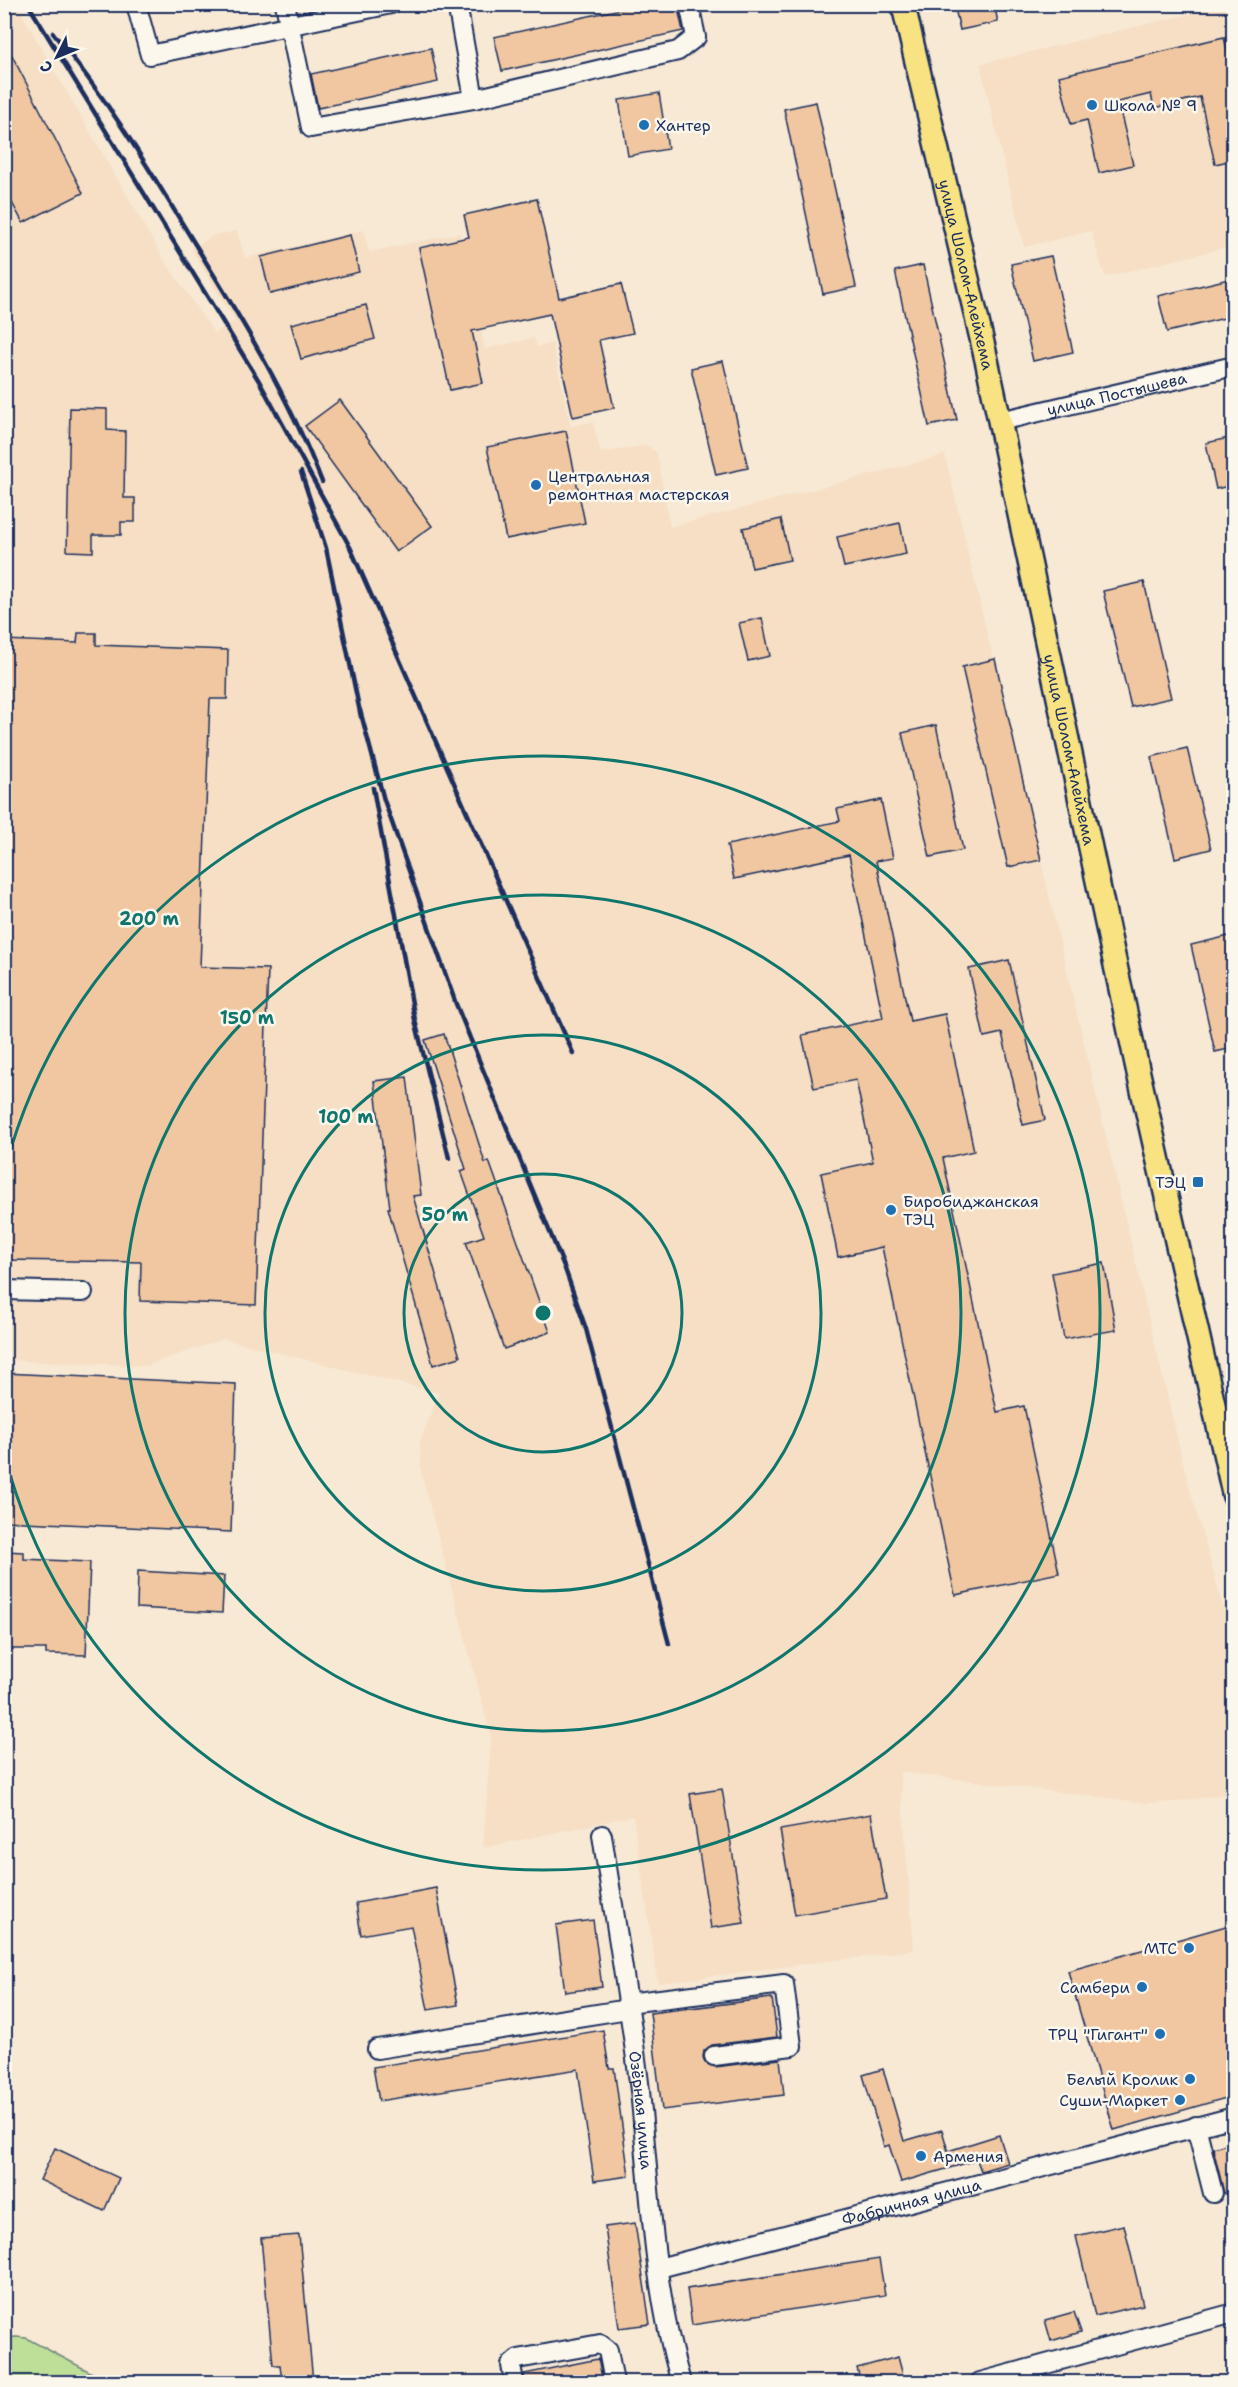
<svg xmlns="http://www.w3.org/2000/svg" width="1238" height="2387" font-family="'Shantell Sans',sans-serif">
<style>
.built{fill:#f6dfc5}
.green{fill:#bedf98;stroke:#6c877b;stroke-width:1.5}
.building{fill:#f0c7a0;stroke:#1b2f5e;stroke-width:1.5}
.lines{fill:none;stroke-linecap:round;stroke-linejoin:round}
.minor-casing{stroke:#1b2f5e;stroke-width:22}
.major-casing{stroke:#1b2f5e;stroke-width:27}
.minor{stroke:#fbf7ec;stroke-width:18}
.major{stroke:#f8e281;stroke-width:22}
.rail{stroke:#1b2f5e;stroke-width:4.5}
.ring{fill:none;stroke:#0f766e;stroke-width:3}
.poi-dot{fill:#1f6fb2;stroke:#fbf7ec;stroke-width:2}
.labels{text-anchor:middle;stroke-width:5;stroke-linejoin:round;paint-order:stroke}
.poi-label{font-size:16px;fill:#1b2f5e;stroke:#fbf7ec;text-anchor:end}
.street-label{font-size:16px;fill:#1b2f5e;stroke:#fbf7ec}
.centre{fill:#0f766e;stroke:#fbf7ec;stroke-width:3}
.ring-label{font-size:18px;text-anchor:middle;font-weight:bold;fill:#0f766e;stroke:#fbf7ec;stroke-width:5;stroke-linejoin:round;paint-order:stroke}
</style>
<rect width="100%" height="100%" fill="#f8e9d5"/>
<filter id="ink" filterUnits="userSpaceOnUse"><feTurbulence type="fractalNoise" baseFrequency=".0167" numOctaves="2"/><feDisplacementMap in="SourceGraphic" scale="12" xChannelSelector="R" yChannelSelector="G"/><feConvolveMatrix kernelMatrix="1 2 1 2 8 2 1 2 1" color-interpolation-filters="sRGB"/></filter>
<g filter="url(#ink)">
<g class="built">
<path d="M16 4 163 258 214 333 235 321 191 249 215 235 237 231 245 258 364 230 369 252 459 233 485 349 534 338 537 347 552 343 571 426 593 422 601 453 646 445 657 453 670 527 945 455 1186 1475 1233 1642V1793L1176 1802 1147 1803 900 1772 914 1950 658 1983 633 1816 483 1848 491 1736 421 1473 420 1441 439 1393 223 1339 146 1366 5 1360 4 5Z"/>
<path d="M1227 5H1233V246L1105 277 1091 231 1024 247 980 64Z"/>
</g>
<path class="green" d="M16 2337 26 2338 109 2382H15L5 2377 4 2338Z"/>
<g class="building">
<path d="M643 4H677L683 31 502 71 494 37Z"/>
<path d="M954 4H994L998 22 960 30Z"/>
<path d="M1224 37 1233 76V160L1215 164 1200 97 1154 108 1151 94 1118 102 1133 165 1099 173 1087 120 1071 124 1059 76Z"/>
<path d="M4 40 83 193 23 223 4 188Z"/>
<path d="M431 48 438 82 318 108 311 74Z"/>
<path d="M659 93 668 149 628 156 619 100Z"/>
<path d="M816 102 856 287 823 294 784 109Z"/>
<path d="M537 199 559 298 621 284 633 333 599 340 614 408 573 417 550 314 472 331 483 383 450 390 419 248 469 237 464 215Z"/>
<path d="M350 235 359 272 270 294 261 257Z"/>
<path d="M1051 256 1073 352 1033 361 1011 264Z"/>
<path d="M923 265 957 420 929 426 895 271Z"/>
<path d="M1233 278V316L1167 332 1158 296Z"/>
<path d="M366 305 375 339 301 359 291 324Z"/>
<path d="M723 361 748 468 716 475 691 368Z"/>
<path d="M340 400 432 526 396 552 305 426Z"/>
<path d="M70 408 107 409V430L125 431 124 498H135V522H121V535H93V552L67 551Z"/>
<path d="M566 431 585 523 506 539 487 447Z"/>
<path d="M1233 437V485L1216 489 1206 443Z"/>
<path d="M781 519 790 560 752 568 743 528Z"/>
<path d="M900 523 906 554 844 567 837 537Z"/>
<path d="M1144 582 1171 698 1131 707 1103 591Z"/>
<path d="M762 618 770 656 748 661 739 623Z"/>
<path d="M78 633H96V645L228 650 227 699H210L200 967 268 969 256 1305 140 1301 141 1262 4 1260V640L77 643Z"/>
<path d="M995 659 1041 860 1008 867 962 667Z"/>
<path d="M936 725 963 850 930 857 902 733Z"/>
<path d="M1187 748 1211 849 1175 858 1151 757Z"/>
<path d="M881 800 893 858 876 861 910 1021 945 1014 974 1151 943 1158 997 1412 1024 1406 1059 1573 955 1595 882 1247 838 1257 821 1173 873 1162 856 1080 814 1088 802 1035 883 1018 849 855 734 879 727 845 840 821 837 809Z"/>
<path d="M1233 935V1048L1215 1052 1191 945Z"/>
<path d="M1009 960 1045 1120 1023 1125 1002 1033 984 1037 969 969Z"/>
<path d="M444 1034 485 1163 489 1161 550 1332 504 1349 466 1242 484 1236 461 1171 466 1169 425 1040Z"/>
<path d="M407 1077 421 1195 413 1196 460 1357 433 1365 388 1208H390L374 1081Z"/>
<path d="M1104 1263 1116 1330 1064 1339 1052 1273Z"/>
<path d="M4 1373 236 1384 231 1532 4 1521Z"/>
<path d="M4 1551 24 1552V1559L90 1562 86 1655 46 1654V1649H4Z"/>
<path d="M138 1571 224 1576 222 1613 137 1608Z"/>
<path d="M722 1789 744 1923 711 1928 690 1794Z"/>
<path d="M871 1814 886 1899 795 1915 780 1830Z"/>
<path d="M436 1888 458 2005 428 2010 411 1926 361 1935 356 1903Z"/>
<path d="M593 1920 602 1987 565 1992 556 1925Z"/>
<path d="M1233 1924V2096L1114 2130 1068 1971Z"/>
<path d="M772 1998 777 2037 712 2045 704 2051 703 2057 705 2063 715 2067 780 2059 784 2095 662 2110 650 2013Z"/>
<path d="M603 2030 609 2068H614L629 2176 594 2181 578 2069 379 2101 373 2067Z"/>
<path d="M883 2069 904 2141 942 2130 948 2151 999 2135 1008 2163 981 2171 977 2160 901 2182 889 2145 884 2147 863 2075Z"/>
<path d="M1233 2142V2191L1224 2193 1213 2148Z"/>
<path d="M55 2148 119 2178 104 2211 40 2180Z"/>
<path d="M635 2223 650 2324 619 2328 605 2227Z"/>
<path d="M1124 2225 1143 2305 1095 2316 1076 2236Z"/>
<path d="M299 2235 313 2382H282L280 2365H273L261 2238Z"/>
<path d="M879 2259 885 2295 692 2325 687 2289Z"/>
<path d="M1074 2312 1081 2332 1051 2341 1045 2320Z"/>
<path d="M898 2357 904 2379 890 2382H861L857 2368Z"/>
<path d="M598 2359 603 2382H525L524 2374Z"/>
</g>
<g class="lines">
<g class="minor-casing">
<g id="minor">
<path d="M136 4 150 55 391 4"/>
<path d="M285 4 311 128 474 99 457 4"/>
<path d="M474 99 678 51 696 37 689 4"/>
<path id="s1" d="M1000 421 1234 366"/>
<path d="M4 1290 83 1292"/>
<path id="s2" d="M602 1835C615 1920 630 2005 640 2091 650 2187 653 2289 681 2382"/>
<path d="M627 2003 784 1984 792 2046 714 2056"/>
<path d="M377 2049 628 2009"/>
<path d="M1196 2126 1213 2193"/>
<path id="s3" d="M659 2268 1234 2117"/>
<path d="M514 2382 511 2365 518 2359 600 2344 608 2350 614 2382"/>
<path d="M980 2382 1234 2313"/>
</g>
</g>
<g class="major-casing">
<g id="major">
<path id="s4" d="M903 4 987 362 1138 1071 1234 1495"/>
</g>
</g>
<use href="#minor" class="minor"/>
<use href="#major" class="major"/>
<g class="rail">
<path d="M28 4 259 381 350 547 573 1053"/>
<path d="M53 33C107 98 149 169 193 241 242 320 288 395 322 482"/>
<path d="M301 472 326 548 361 717"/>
<path d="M360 710 384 800 456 1004 565 1269 586 1329 669 1644"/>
<path d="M373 788 415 1020 449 1158"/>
</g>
</g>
</g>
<g class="ring">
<circle cx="543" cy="1313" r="139"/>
<circle cx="543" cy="1313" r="278"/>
<circle cx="543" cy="1313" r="418"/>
<path d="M5 1169A557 557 0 1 1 5 1457"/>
</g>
<g class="poi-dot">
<circle cx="1092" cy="105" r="6"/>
<circle cx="644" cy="125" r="6"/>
<circle cx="536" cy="485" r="6"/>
<rect x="1192" y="1176" width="12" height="12" rx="3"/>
<circle cx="891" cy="1210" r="6"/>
<circle cx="1189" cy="1948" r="6"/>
<circle cx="1142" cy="1987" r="6"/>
<circle cx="1160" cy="2034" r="6"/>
<circle cx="1190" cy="2079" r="6"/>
<circle cx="1180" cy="2100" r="6"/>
<circle cx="921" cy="2156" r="6"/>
</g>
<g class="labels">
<g class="poi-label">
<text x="1104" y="111" text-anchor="start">Школа № 9</text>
<text x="656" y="131" text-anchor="start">Хантер</text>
<text x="548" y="482" text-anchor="start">Центральная<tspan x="548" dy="18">ремонтная мастерская</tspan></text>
<text x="1186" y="1188">ТЭЦ</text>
<text x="903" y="1207" text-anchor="start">Биробиджанская<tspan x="903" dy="18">ТЭЦ</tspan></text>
<text x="1177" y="1954">МТС</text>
<text x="1130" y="1993">Самбери</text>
<text x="1148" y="2040">ТРЦ "Гигант"</text>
<text x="1178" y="2085">Белый Кролик</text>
<text x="1168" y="2106">Суши-Маркет</text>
<text x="933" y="2162" text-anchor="start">Армения</text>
</g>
<g class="street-label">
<text dy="6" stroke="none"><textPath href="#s4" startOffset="278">улица Шолом-Алейхема</textPath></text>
<text dy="6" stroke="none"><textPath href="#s1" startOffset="120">улица Постышева</textPath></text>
<text dy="6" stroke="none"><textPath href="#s4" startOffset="764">улица Шолом-Алейхема</textPath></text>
<text dy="6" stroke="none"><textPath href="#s2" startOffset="278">Озёрная улица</textPath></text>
<text dy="6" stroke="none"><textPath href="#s3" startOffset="261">Фабричная улица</textPath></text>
</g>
</g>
<circle cx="543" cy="1313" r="9" class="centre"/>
<g class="ring-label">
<text x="149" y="925">200 m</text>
<text x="247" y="1024">150 m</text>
<text x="346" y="1123">100 m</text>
<text x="445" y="1221">50 m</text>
</g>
<rect width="1238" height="2387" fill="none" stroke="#fbf7ec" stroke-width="24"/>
<rect x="12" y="12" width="1214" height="2363" fill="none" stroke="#1b2f5e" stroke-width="2" filter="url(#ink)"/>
<g transform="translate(57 57) rotate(227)" stroke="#fbf7ec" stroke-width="4.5" paint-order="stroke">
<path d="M0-4.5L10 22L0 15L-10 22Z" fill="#1b2f5e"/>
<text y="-9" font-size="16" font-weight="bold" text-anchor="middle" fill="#1b2f5e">С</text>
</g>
</svg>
